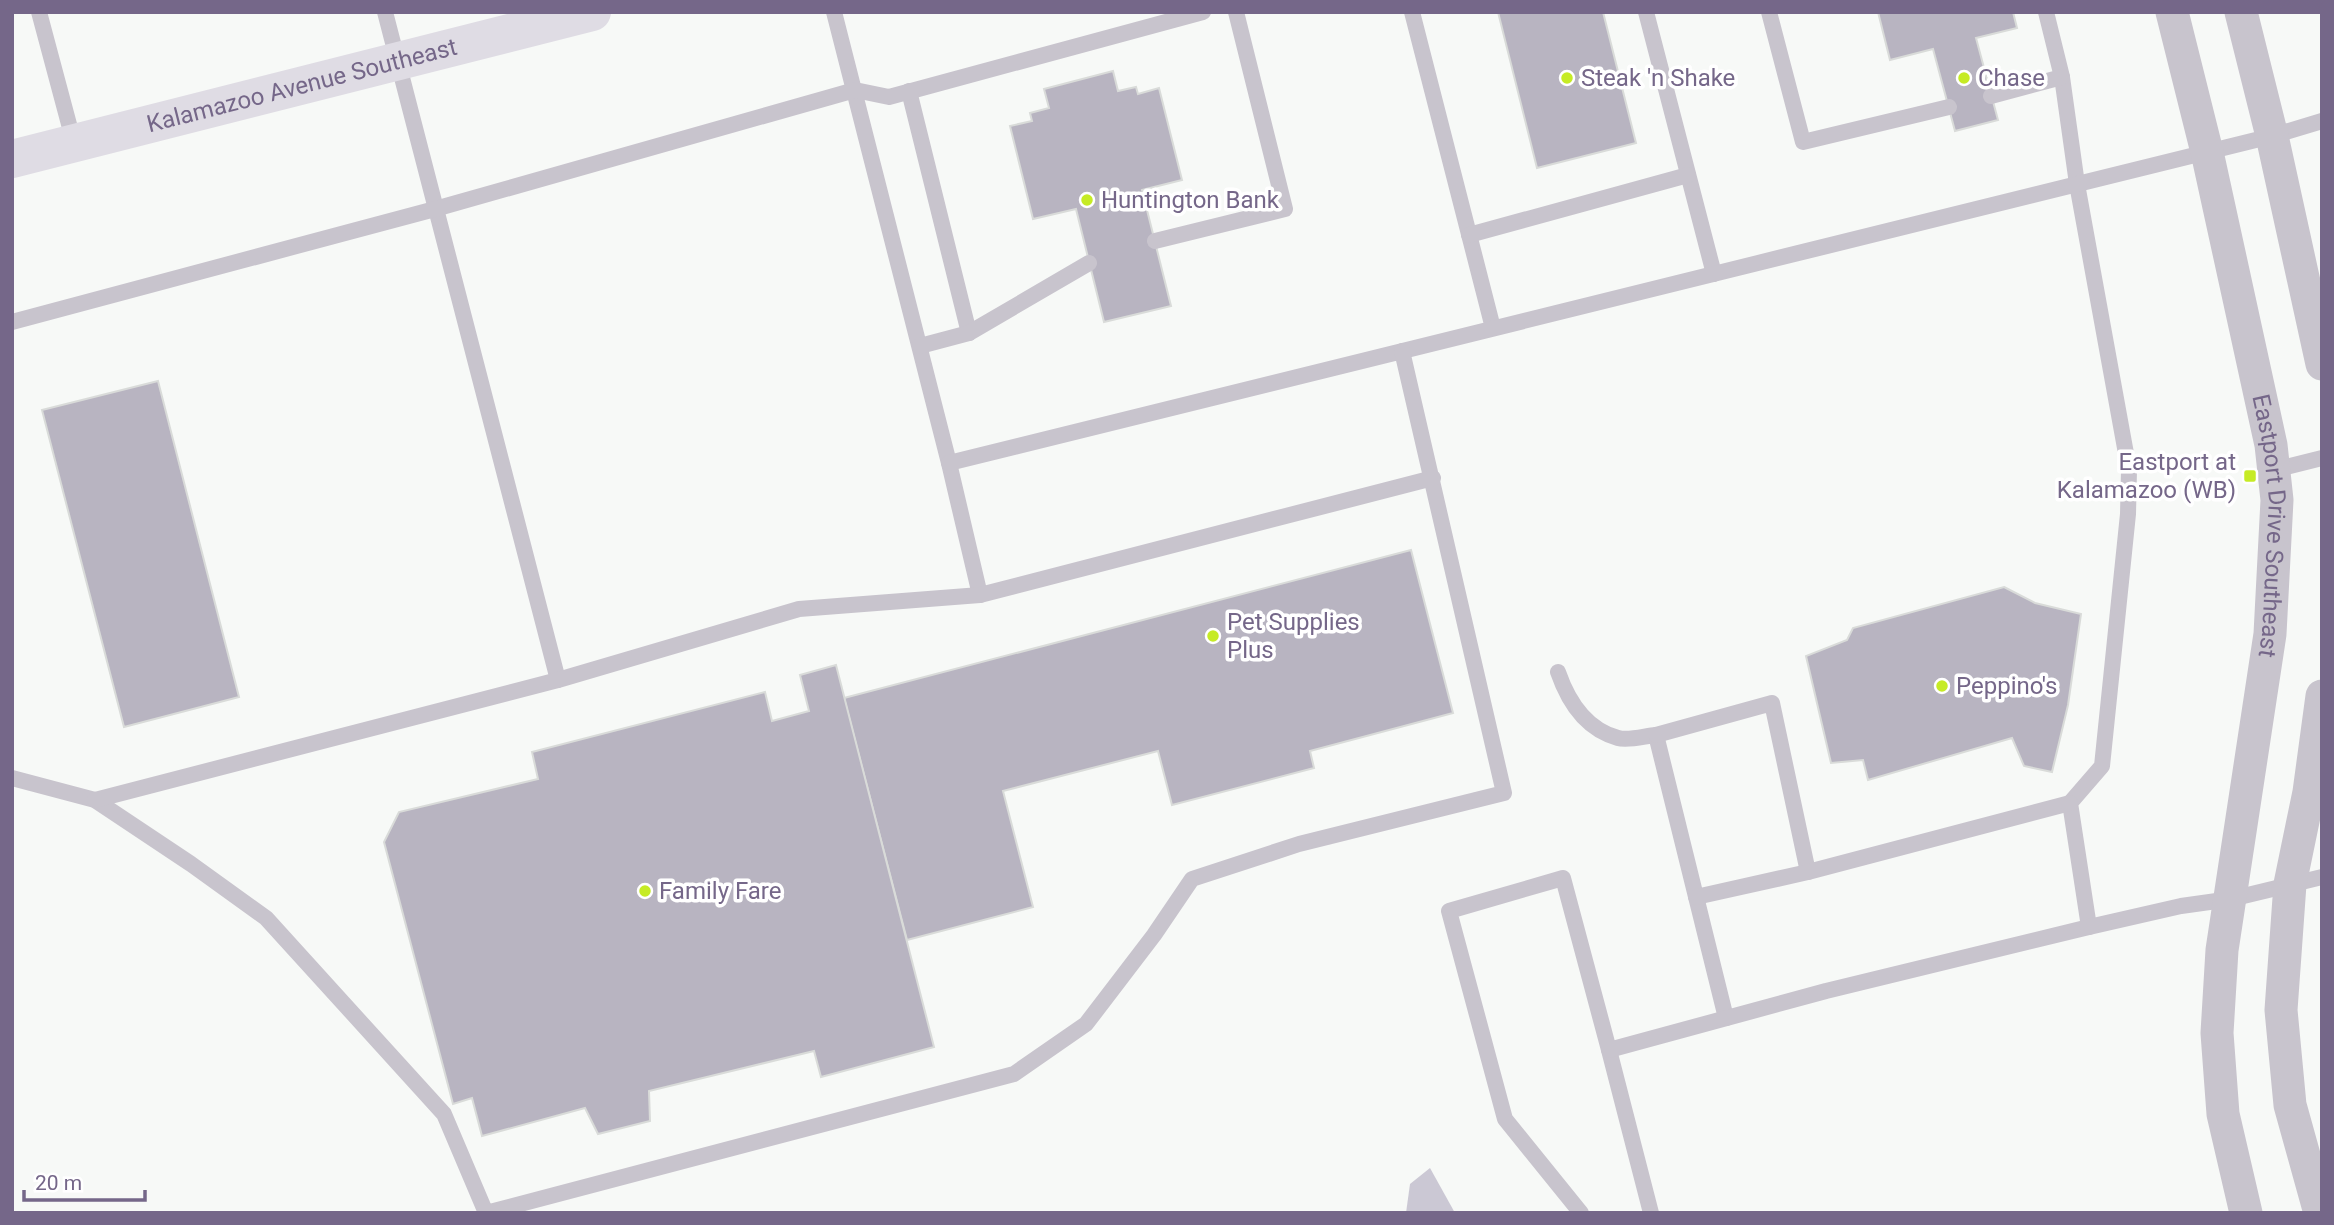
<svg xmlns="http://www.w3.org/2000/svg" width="2334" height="1225" font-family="Roboto,sans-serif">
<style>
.water{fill:#cbc8d4}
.building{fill:#b8b4c1;stroke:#d9dbd9;stroke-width:2}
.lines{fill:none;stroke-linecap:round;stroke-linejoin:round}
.lane{stroke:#c8c4cd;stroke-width:16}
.street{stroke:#c8c4cd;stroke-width:33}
.secondary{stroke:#dfdce4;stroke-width:38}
.poi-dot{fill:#c6eb25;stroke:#fff;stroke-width:2.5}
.labels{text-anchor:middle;stroke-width:7;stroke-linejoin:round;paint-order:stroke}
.poi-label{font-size:24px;fill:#756789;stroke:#fff;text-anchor:start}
.street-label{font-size:24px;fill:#756789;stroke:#fff}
</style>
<rect width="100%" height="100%" fill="#f7f9f7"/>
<path class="water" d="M1430 1168 1455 1213H1406L1410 1184Z"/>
<g class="building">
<path d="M1498 12H1603L1636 143 1537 168Z"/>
<path d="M1878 12H2013L2017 28 1976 38 1998 120 1955 131 1933 49 1890 60Z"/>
<path d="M1113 71 1118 91 1136 87 1138 94 1159 88 1182 180 1142 190 1171 306 1104 322 1076 209 1033 219 1010 126 1032 121 1030 113 1049 108 1044 89Z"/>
<path d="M158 381 239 697 124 727 42 410Z"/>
<path d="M1411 550 1453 713 1310 751 1314 768 1172 805 1158 751 1003 791 1033 907 907 940 844 698Z"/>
<path d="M2004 587 2035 603 2081 614 2068 705 2052 772 2024 766 2012 738 1868 780 1863 760 1831 763 1806 656 1847 640 1853 628Z"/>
<path d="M836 665 934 1047 821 1077 814 1051 649 1091 650 1121 598 1134 585 1108 482 1136 472 1098 453 1104 384 842 399 812 538 779 532 752 765 692 772 721 809 711 800 675Z"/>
</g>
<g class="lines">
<g class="lane">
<path d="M39 12 74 143"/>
<path d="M385 12 558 680"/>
<path d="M834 12 949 463 980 595"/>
<path d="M1412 12 1493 328"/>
<path d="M1646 12 1714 274"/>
<path d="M1769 12 1803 142 1949 107"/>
<path d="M2046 12 2062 77 2077 184 2129 470 2128 514 2102 766 2070 803 2089 927"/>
<path d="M909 91 969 333"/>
<path d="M1991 96 2062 77"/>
<path d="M1469 235 1688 175"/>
<path d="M1155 241 1285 209 1236 12"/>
<path d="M12 322 435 209 855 90 889 97 1203 12"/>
<path d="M920 346 969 333 1089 263"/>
<path d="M949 463 2272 136 2322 121"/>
<path d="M2274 470 2322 458"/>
<path d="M1558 672C1568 701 1585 729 1618 738 1628 741 1645 736 1656 735L1726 1018"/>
<path d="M1656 735 1772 703 1808 872"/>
<path d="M12 778 95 800 191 864 266 918 444 1114 486 1213 1014 1074 1086 1024 1154 935 1192 879 1299 844 1504 793 1402 351"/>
<path d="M95 800 558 680 799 609 980 595 1433 478"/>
<path d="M1696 897 1808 872 2070 803"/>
<path d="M1609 1050 1651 1213"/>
<path d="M1581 1213 1505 1119 1449 911 1563 878 1609 1050 1826 991 2089 927 2181 906 2231 899 2322 877"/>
</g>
<g class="street">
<path id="s1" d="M2172 12 2207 152 2271 445 2277 500 2270 634 2222 950 2217 1033 2223 1114 2246 1213"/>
<path d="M2241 12 2272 136 2322 364"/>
<path d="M2320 1213 2290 1105 2281 1010 2290 884 2309 792 2322 696"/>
</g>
<path class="secondary" id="s2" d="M12 159 592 12"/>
</g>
<g class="poi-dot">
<circle cx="1567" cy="78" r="7"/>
<circle cx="1964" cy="78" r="7"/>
<circle cx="1087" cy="200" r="7"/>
<rect x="2243" y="469" width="14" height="14" rx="3.5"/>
<circle cx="1213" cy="636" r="7"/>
<circle cx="1942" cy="686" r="7"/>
<circle cx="645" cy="891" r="7"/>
</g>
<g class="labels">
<g class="poi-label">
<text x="1581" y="86">Steak 'n Shake</text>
<text x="1978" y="86">Chase</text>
<text x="1101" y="208">Huntington Bank</text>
<text x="2236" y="470" text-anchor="end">Eastport at<tspan x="2236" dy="28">Kalamazoo (WB)</tspan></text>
<text x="1227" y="630">Pet Supplies<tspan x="1227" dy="28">Plus</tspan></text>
<text x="1956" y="694">Peppino's</text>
<text x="659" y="899">Family Fare</text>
</g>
<g class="street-label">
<text dy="8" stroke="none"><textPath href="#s2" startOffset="299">Kalamazoo Avenue Southeast</textPath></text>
<text dy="8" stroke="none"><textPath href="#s1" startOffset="525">Eastport Drive Southeast</textPath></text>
</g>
</g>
<rect width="2334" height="1225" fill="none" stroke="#756789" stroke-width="28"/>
<path d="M24 1190v10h121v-10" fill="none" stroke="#756789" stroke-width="3.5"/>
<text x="35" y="1190" font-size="21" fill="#756789" stroke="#ffffff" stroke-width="5" paint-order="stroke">20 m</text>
</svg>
